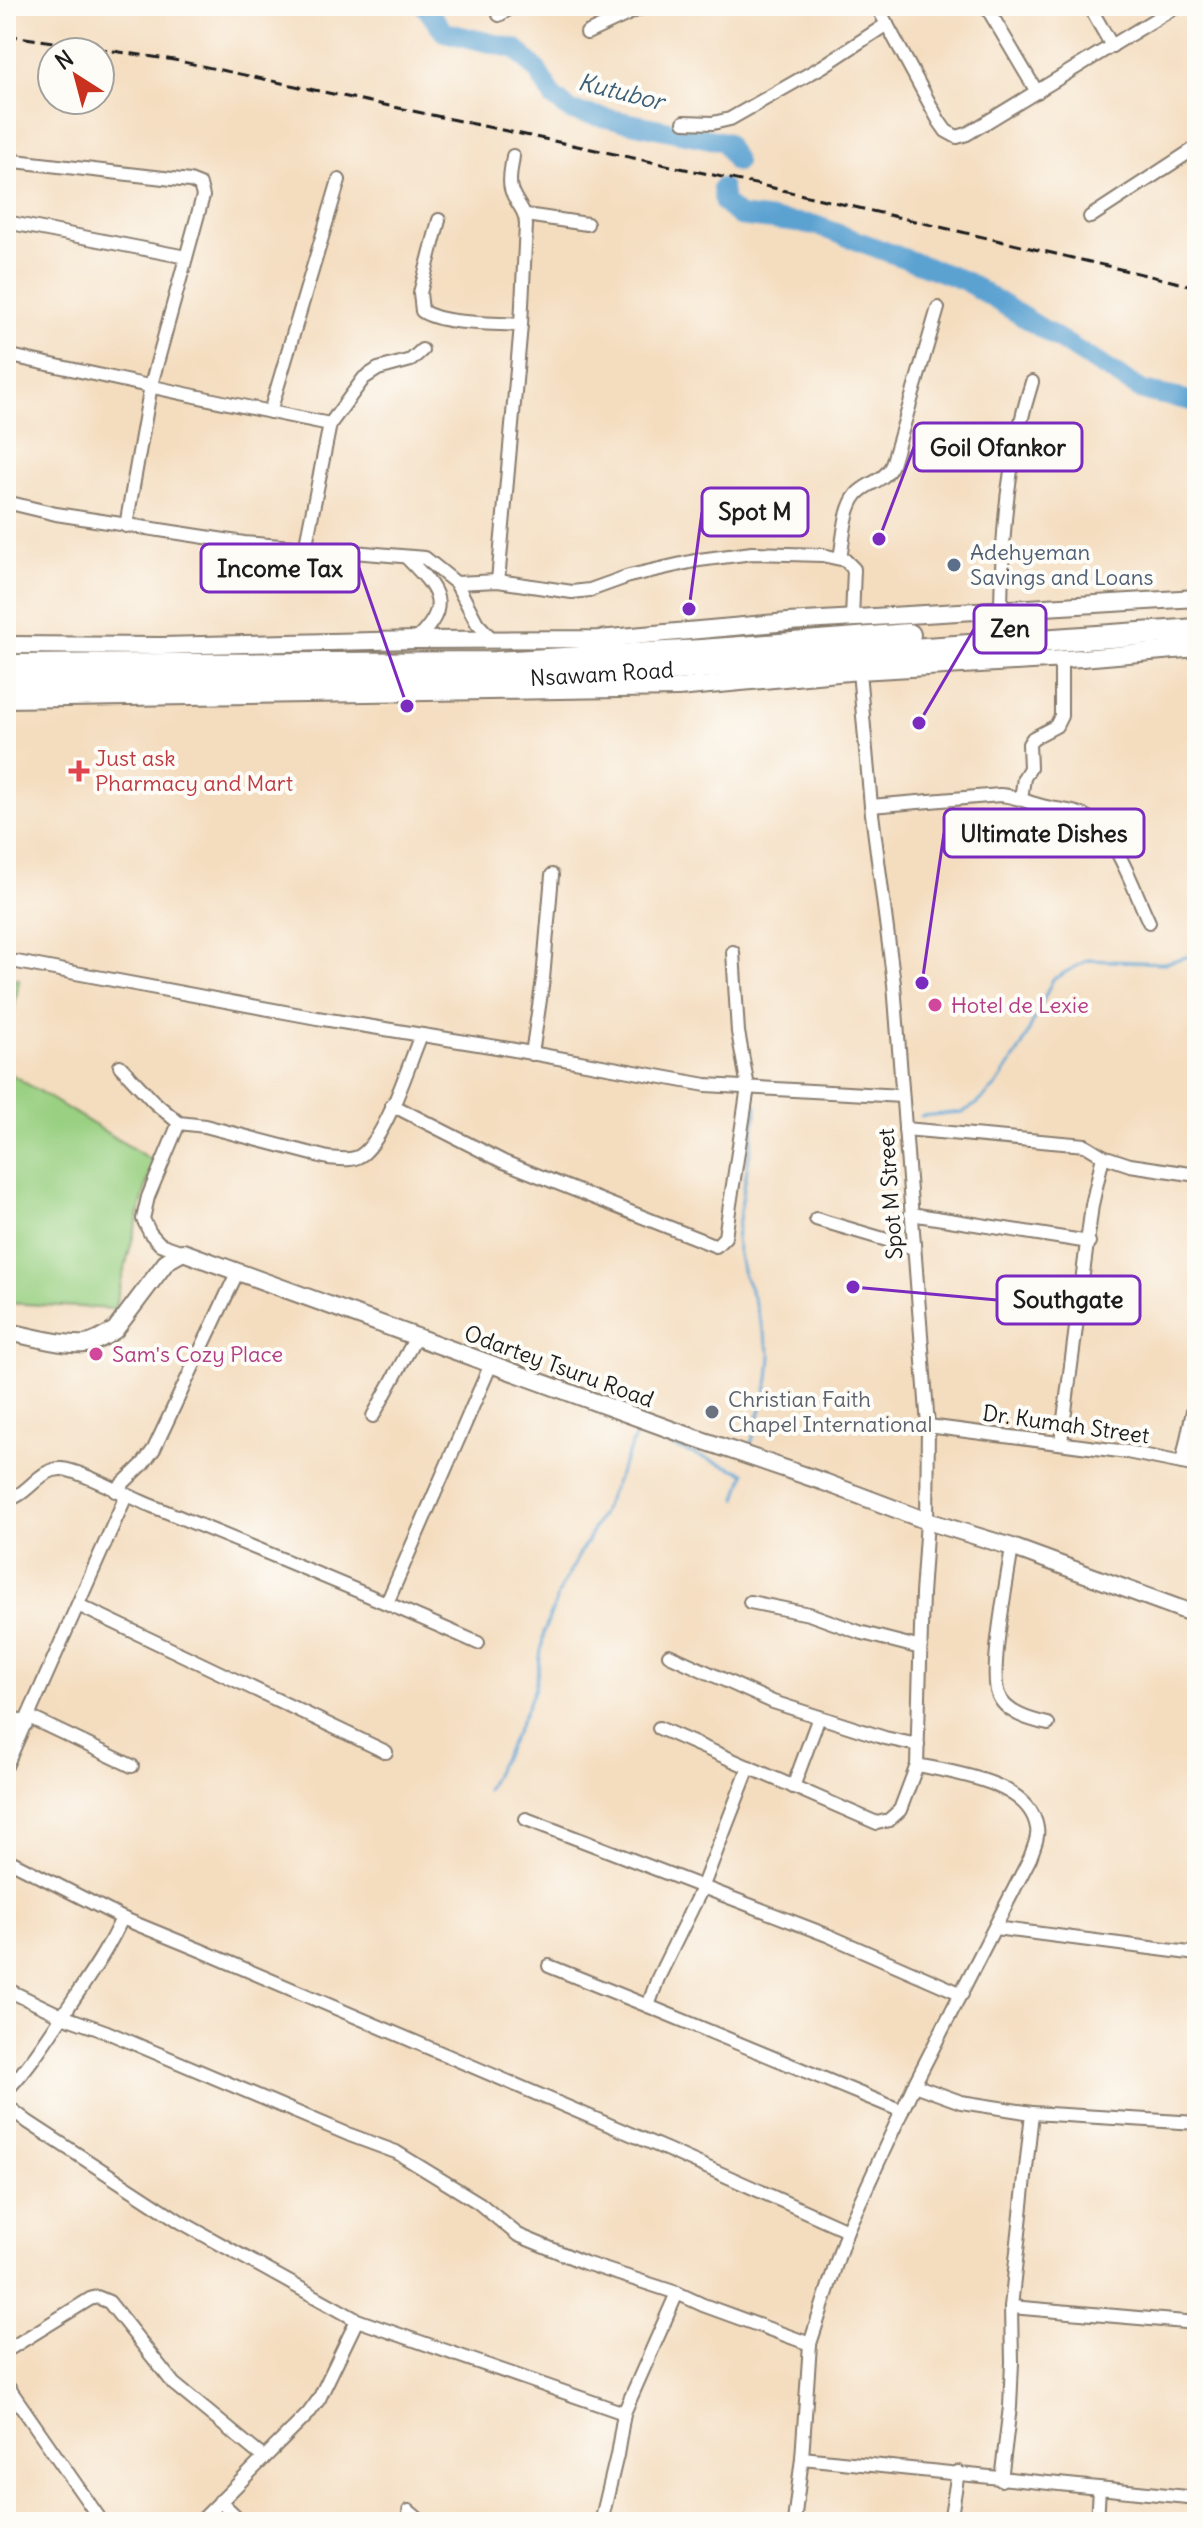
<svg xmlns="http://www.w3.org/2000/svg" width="1203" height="2528" font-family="Delius,sans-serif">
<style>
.green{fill:#9ad082;stroke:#5b764f;stroke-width:2}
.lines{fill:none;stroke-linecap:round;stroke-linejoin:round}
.stream{stroke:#5ca2d1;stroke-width:3}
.river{stroke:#5ca2d1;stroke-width:20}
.street-casing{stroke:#887c6e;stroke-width:16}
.secondary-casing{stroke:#887c6e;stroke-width:20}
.highway-casing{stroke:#887c6e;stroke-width:26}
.street{stroke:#fff;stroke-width:12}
.secondary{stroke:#fff;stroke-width:16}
.highway{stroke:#fff;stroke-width:22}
.rail{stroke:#1c1c1c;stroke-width:3;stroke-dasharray:12 6;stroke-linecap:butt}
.service-dot{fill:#5c6f8a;stroke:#fdfcf7;stroke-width:3}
.health-dot{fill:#e0444e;stroke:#fdfcf7;stroke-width:3}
.hotel-dot{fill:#d1479c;stroke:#fdfcf7;stroke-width:3}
.worship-dot{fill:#6b7280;stroke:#fdfcf7;stroke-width:3}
.labels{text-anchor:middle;stroke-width:8;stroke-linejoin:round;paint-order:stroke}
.service-label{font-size:22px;fill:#4e5e75;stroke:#fdfcf7;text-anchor:start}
.street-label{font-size:22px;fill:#1c1c1c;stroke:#fdfcf7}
.health-label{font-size:22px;fill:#be3a42;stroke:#fdfcf7;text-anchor:start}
.hotel-label{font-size:22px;fill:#b23c85;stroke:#fdfcf7;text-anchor:start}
.worship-label{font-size:22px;fill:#5b616d;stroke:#fdfcf7;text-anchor:start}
.water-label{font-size:24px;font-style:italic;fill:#3c5f76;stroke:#fdfcf7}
.leader{fill:none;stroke:#7b2cbf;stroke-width:3}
.callout-dot{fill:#7b2cbf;stroke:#fdfcf7;stroke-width:3}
.callout{fill:#fdfcf7;stroke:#7b2cbf;stroke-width:3}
.callout-label{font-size:24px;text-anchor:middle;font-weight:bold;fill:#1c1c1c}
</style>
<rect width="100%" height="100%" fill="#fdfcf7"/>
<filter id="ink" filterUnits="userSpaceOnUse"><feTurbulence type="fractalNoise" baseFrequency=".0125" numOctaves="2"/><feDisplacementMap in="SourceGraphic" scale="16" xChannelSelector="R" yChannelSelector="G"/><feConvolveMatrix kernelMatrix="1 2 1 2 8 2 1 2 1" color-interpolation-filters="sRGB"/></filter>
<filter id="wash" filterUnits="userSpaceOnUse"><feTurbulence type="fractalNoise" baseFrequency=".006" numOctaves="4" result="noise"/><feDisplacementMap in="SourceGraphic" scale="32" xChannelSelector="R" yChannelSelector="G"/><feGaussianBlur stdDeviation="1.8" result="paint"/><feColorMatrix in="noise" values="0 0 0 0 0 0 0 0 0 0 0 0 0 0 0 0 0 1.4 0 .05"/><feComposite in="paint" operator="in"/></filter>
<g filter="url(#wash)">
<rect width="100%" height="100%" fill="#f4ddbf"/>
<g class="green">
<path d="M6 977 19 979 6 1062Z"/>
<path d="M6 1071 153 1161 114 1309 6 1303Z"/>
</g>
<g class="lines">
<g class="stream">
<path d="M921 1116 963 1112 977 1104 996 1086 1021 1048 1053 979 1088 960 1165 963 1197 954"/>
<path d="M750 1448 769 1379 771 1356 752 1294 742 1271 736 1239 757 1105"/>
<path d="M486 1790 517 1731 535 1688 544 1632 561 1588 601 1515 637 1433 745 1473 737 1499"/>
</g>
<g class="river">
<path d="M425 6 444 32 516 49 537 70 553 97 571 111 725 142 736 162"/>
<path d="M722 188 724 203 739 216 815 225 965 281 1143 391 1197 402"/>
</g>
</g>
</g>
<g filter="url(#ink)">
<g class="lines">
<g class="street-casing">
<g id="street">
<path d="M877 6 939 121 946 131 957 137 967 134 1177 6"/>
<path d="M986 6 1037 92"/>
<path d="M1089 6 1112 46"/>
<path d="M499 15 514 6"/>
<path d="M587 33 645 6"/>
<path d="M684 122 713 123 730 119 823 66 887 24"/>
<path d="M6 160 190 181 200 185 203 196 151 385 126 526"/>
<path d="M526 215 587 224"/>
<path d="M1090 217 1197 147"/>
<path d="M439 220 420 293 422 311C443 325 494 323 521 325"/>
<path d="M6 222 186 257"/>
<path d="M6 355C114 378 222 403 330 424"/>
<path d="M270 412 339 180"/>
<path d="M6 502 56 514 244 543 425 558 456 583 477 623 494 641"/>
<path d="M305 549 330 424 364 378 378 369 411 360 422 350"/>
<path d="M406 557C437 589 454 604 416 640"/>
<path d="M840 558C844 539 844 509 857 494 868 482 884 482 892 465L938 308"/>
<path d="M498 581 521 325 526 225C526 209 515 203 511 189 508 179 512 166 513 156"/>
<path d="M456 583 498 581 572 592 590 590 629 576 699 560 752 553 822 555 845 560 854 569 852 619"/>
<path d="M1001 611C1002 529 1007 461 1032 382"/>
<path d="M1021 799 1024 778 1030 768 1029 744 1033 738 1056 726 1061 716V659"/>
<path d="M871 806 1000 795C1015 796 1027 802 1042 806 1056 810 1072 810 1085 816 1116 832 1134 891 1149 922"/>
<path d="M6 960 317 1018 509 1049 706 1085 902 1096"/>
<path d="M532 1054 543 979 552 875"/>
<path d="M120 1066 154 1102 179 1123 205 1126 328 1158C341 1159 354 1162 364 1153 388 1132 408 1066 421 1035"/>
<path d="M392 1105 504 1162 716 1246 725 1237 748 1087 738 1032 733 952"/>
<path d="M179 1123 148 1197 143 1219 150 1233 160 1244 183 1252"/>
<path d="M905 1129 1085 1145 1103 1156"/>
<path d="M911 1214 1089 1242"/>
<path d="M816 1219 914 1248"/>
<path d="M373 1416 416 1337"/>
<path d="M928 1426 1127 1452 1197 1466"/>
<path d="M1061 1442 1092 1205 1103 1156 1130 1165 1197 1175"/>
<path d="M1182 1463 1197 1392"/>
<path d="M115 1491 143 1464 154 1449 237 1273"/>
<path d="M6 1500C28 1496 39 1468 62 1469 80 1470 131 1498 152 1506 261 1550 370 1595 478 1643"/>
<path d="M1012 1547C1008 1576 989 1670 998 1694 1005 1713 1030 1720 1048 1724"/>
<path d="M750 1602 809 1614 859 1632 921 1648"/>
<path d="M387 1603 491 1364"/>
<path d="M78 1605 386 1752"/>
<path d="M669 1655 773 1702 885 1738 918 1745"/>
<path d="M6 1714 26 1724"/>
<path d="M29 1717 132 1766"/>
<path d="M659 1728 877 1823 889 1820 900 1810 917 1765 922 1594 927 1521 928 1426 894 984 871 806 859 671"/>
<path d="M6 1766 126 1496"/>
<path d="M749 1767 702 1888 658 1978 648 2006 902 2111"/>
<path d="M793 1787 819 1717"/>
<path d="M526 1819 827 1935 962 1994"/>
<path d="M6 1859 122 1918 200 1950 668 2150 847 2230"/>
<path d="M995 1928 1197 1954"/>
<path d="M549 1966 648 2006"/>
<path d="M6 1989 62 2016 107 2032 350 2135 396 2152 479 2203 518 2235 585 2263 677 2293 703 2305 810 2344"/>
<path d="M914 2085 961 2102 1032 2113 1197 2123"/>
<path d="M6 2091C28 2068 45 2042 63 2015 84 1983 106 1954 122 1918"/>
<path d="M6 2105 28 2122 181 2222 357 2320 624 2413"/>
<path d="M1011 2307 1197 2323"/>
<path d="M6 2351 90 2299 97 2297 109 2302 174 2384 264 2458"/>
<path d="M6 2384 102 2522"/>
<path d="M802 2458 1197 2498"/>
<path d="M1001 2480 1010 2407 1012 2362 1011 2307 1032 2113"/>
<path d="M220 2501 242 2522"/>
<path d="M409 2511 422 2522"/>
<path d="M200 2522 308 2414 319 2399 357 2320"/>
<path d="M601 2522 617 2455 624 2413 677 2293"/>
<path d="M794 2522 802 2458 810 2344 847 2230 914 2085 1030 1858C1033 1849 1039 1837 1037 1828 1030 1782 955 1773 917 1765"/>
<path d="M950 2522 958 2472"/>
<path d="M1097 2522 1099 2488"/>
</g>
</g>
<g class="secondary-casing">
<g id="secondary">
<path d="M6 645 161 646 416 640 599 639 788 622 1197 598"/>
<path d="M6 699 678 688 859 671 1082 658 1197 648"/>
<path d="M6 1331C27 1336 64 1346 85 1344 95 1343 106 1336 115 1330L167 1261 183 1252 675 1431 824 1482 927 1521 1012 1547 1197 1615"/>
</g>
</g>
<g class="highway-casing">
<g id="highway">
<path d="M6 666 495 663 701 651 909 635"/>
<path id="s1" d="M6 681 513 679 663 670 926 649 1197 630"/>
</g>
</g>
<use href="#street" class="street"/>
<use href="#secondary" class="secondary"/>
<use href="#highway" class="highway"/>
<path class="rail" d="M6 35 174 60 769 187 1197 287"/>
</g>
</g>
<circle class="service-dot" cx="954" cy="565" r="8"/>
<path class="health-dot" d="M75 759h8v8h8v8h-8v8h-8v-8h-8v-8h8z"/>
<g class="hotel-dot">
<circle cx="935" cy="1005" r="8"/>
<circle cx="96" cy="1354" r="8"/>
</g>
<circle class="worship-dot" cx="712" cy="1412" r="8"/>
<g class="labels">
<g class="service-label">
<text x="970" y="560">Adehyeman<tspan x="970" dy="25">Savings and Loans</tspan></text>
</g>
<g class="street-label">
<text dy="8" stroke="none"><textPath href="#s1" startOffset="596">Nsawam Road</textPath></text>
<text transform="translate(890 1194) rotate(-94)" y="8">Spot M Street</text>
<text transform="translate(559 1366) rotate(20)" y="8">Odartey Tsuru Road</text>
<text transform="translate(1066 1424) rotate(8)" y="8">Dr. Kumah Street</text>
</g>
<g class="health-label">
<text x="95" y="766">Just ask<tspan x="95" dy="25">Pharmacy and Mart</tspan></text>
</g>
<g class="hotel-label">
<text x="951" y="1013">Hotel de Lexie</text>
<text x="112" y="1362">Sam's Cozy Place</text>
</g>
<g class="worship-label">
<text x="728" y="1407">Christian Faith<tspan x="728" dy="25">Chapel International</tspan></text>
</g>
<g class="water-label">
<text transform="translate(621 92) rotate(14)" y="8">Kutubor</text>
</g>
</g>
<path class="leader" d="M879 539L914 447M689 609L702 512M407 706L359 568M919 723L974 629M922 983L944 833M853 1287L997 1300"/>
<g class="callout-dot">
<circle cx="879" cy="539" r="8"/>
<circle cx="689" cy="609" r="8"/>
<circle cx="407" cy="706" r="8"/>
<circle cx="919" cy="723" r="8"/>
<circle cx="922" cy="983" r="8"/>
<circle cx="853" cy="1287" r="8"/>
</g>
<g class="callout">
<rect x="914" y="423" width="168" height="48" rx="8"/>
<rect x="702" y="488" width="106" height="48" rx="8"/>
<rect x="201" y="544" width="158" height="48" rx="8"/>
<rect x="974" y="605" width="72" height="48" rx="8"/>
<rect x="944" y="809" width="200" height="48" rx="8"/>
<rect x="997" y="1276" width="143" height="48" rx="8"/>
</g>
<g class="callout-label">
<text x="998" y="456">Goil Ofankor</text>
<text x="755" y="520">Spot M</text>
<text x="280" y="577">Income Tax</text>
<text x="1010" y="637">Zen</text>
<text x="1044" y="842">Ultimate Dishes</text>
<text x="1068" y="1308">Southgate</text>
</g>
<rect width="1203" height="2528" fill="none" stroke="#fdfcf7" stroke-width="32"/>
<g transform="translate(76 76) rotate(324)"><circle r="38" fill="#fdfcf7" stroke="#a3a29f" stroke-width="2"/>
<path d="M0-6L14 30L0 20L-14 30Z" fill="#c8321e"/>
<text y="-12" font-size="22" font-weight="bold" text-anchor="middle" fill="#1c1c1c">N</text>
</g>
</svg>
